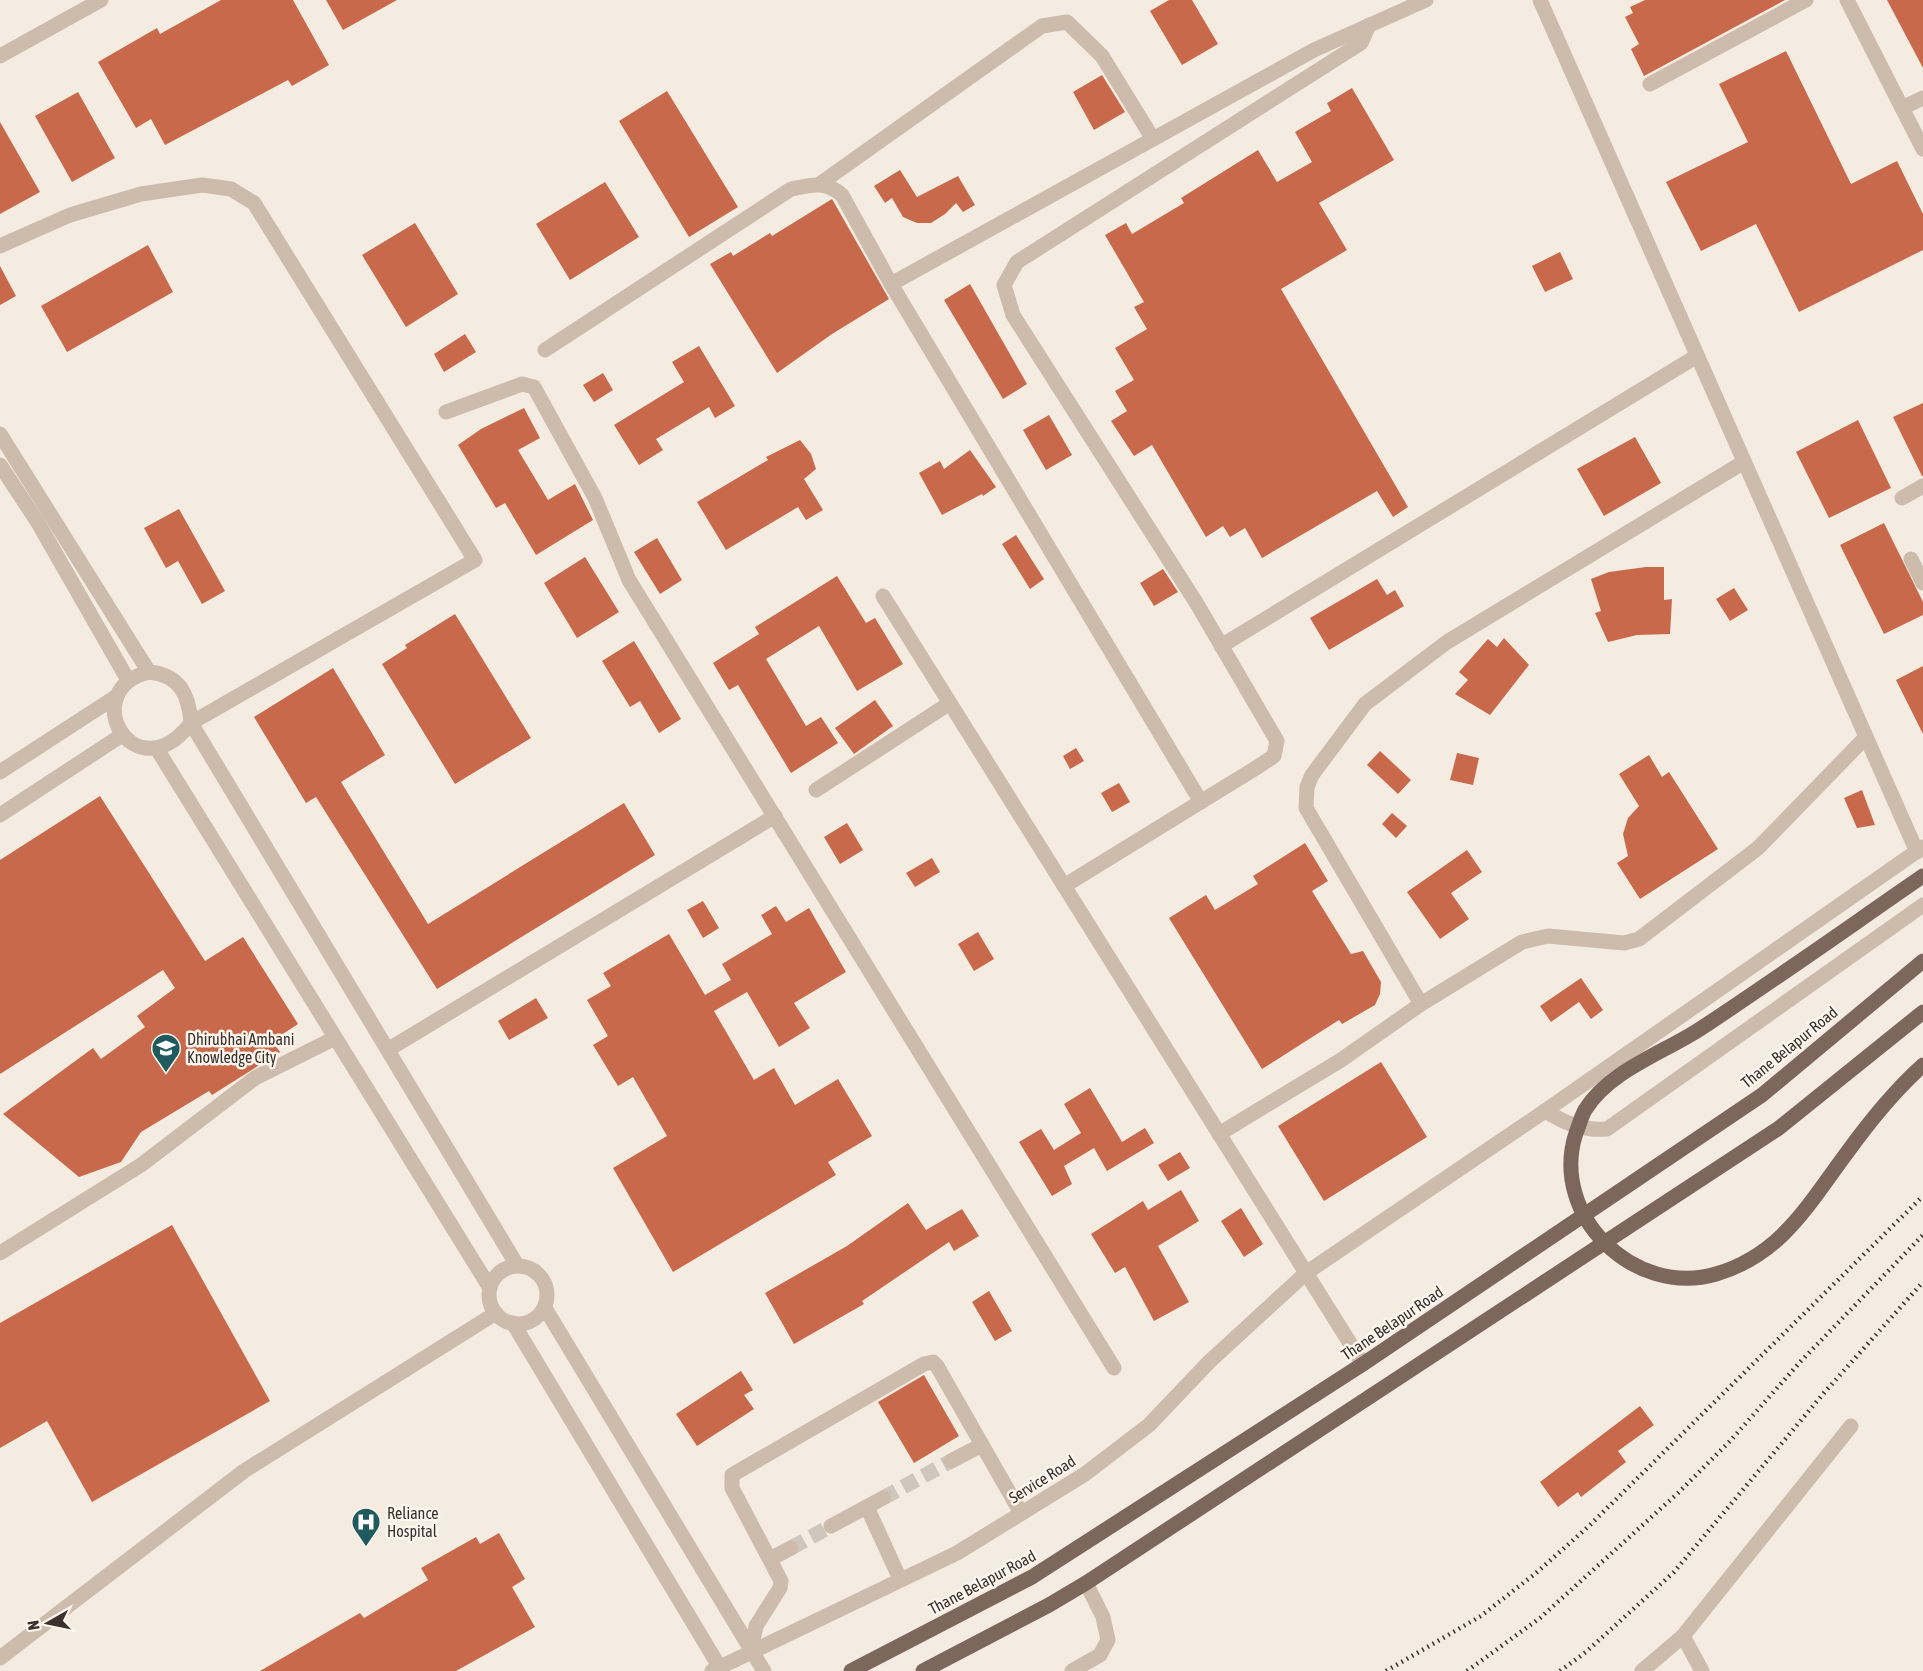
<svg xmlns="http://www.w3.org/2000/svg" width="1923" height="1671" font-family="'Asap Condensed',sans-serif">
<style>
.building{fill:#c8694b}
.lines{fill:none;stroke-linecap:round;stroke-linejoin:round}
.minor-tunnel{stroke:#cfc6bd;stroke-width:15;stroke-dasharray:15 8;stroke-linecap:butt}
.minor{stroke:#cdbbac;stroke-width:15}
.major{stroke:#7d675c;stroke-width:15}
.rail{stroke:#3b302b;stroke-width:4.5;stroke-dasharray:1.5 4.5;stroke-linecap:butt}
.labels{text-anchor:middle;stroke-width:5;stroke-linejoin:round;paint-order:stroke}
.poi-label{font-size:16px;fill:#3b302b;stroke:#fbf5ee;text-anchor:start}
.street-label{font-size:16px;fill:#3b302b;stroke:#fbf5ee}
</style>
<rect width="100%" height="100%" fill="#f4ebe1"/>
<g class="building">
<path d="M221 0H293L329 65 292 86 288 80 165 145 151 119 136 128 98 62 157 28 160 34Z"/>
<path d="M326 0H397L343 30Z"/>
<path d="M1169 0H1192L1218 44 1182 65 1150 11Z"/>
<path d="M1645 0H1785L1644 76 1631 49 1639 44 1625 17 1633 13 1630 7Z"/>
<path d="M1887 0H1923V68Z"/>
<path d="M1786 51 1851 184 1897 161 1923 214V250L1799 312 1756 224 1701 251 1666 182 1748 142 1719 84Z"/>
<path d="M1102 75 1125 112 1094 130 1073 92Z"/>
<path d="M1352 88 1394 160 1319 203 1347 250 1281 289 1408 507 1393 517 1377 491 1262 558 1245 528 1230 537 1223 526 1206 537 1152 445 1134 456 1111 421 1127 411 1115 391 1134 380 1115 348 1147 329 1134 307 1144 302 1105 235 1126 223 1132 234 1184 203 1181 198 1258 150 1277 182 1312 162 1295 132 1331 111 1327 103Z"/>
<path d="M667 91 738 207 689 237 619 121Z"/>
<path d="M78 92 115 158 72 182 35 116Z"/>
<path d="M0 122 40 192 0 214Z"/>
<path d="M900 170 917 197 958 176 975 205 963 212 956 203 945 214 931 223H917L903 217 892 198 885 203 874 186Z"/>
<path d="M605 182 639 237 570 280 536 224Z"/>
<path d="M832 199 889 299 832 334 777 373 710 264 731 252 733 256 770 233 772 236Z"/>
<path d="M415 223 458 294 406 327 362 255Z"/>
<path d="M148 245 173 292 67 352 41 306Z"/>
<path d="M1560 252 1573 279 1545 292 1532 266Z"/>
<path d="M0 266 16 296 0 305Z"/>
<path d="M970 284 1027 384 1003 399 944 300Z"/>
<path d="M465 334 476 352 444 372 434 354Z"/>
<path d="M699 346 735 406 715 418 709 407 656 439 663 450 639 465 614 425 684 382 672 362Z"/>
<path d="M603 373 613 390 594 402 583 385Z"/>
<path d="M1923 403V476H1922L1893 417Z"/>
<path d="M524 408 540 438 518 450 548 500 575 484 593 520 536 555 505 503 496 508 458 445 481 429Z"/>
<path d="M1049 415 1072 455 1046 470 1023 430Z"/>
<path d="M1858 420 1891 488 1829 518 1796 452Z"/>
<path d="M1635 437 1661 483 1604 516 1577 469Z"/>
<path d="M800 440 811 454 816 469 804 479 823 510 806 520 798 507 726 550 697 502 768 460 766 457Z"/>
<path d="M970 450 996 487 983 496 982 494 942 515 919 473 940 461 944 469Z"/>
<path d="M179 509 225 591 202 604 178 561 166 568 144 528Z"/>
<path d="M1884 523 1923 602V615L1884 634 1840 545Z"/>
<path d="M1016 535 1044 579 1030 589 1002 544Z"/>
<path d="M657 538 682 580 660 594 634 552Z"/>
<path d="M585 557 619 612 577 638 544 583Z"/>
<path d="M1646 567H1664V600L1672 599 1670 634 1637 635 1608 642 1595 613 1601 611 1591 579 1609 572Z"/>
<path d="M1163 569 1178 592 1154 606 1140 583Z"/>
<path d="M837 576 866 623 875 618 903 664 857 691 819 626 766 659 806 726 821 717 838 743 791 773 738 685 729 690 713 663 759 634 755 627Z"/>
<path d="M1377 579 1387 595 1395 590 1404 606 1329 650 1310 618Z"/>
<path d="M1734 588 1748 610 1730 621 1716 599Z"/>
<path d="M455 614 531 738 455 784 382 664 407 648 405 645Z"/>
<path d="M1504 638 1529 665 1490 715 1455 694 1468 680 1459 672 1488 639 1497 647Z"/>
<path d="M634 641 681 719 659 733 640 701 630 707 602 661Z"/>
<path d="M1923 666V734L1896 680Z"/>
<path d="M333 668 385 755 341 782 428 924 624 803 655 855 437 989 316 797 306 803 254 717Z"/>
<path d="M875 700 893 726 854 754 835 728Z"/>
<path d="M1076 748 1084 761 1070 769 1063 756Z"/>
<path d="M1380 751 1411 780 1398 794 1367 765Z"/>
<path d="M1457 753 1479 758 1473 785 1450 780Z"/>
<path d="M1649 755 1662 777 1669 772 1718 849 1640 899 1617 863 1628 856 1623 834 1628 818 1639 806 1619 774Z"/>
<path d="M1119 783 1130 802 1112 812 1101 793Z"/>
<path d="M1862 790 1875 825 1857 828 1844 798Z"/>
<path d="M100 796 205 961 243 937 298 1024 272 1041 280 1052 212 1095 209 1091 141 1132 121 1162 79 1177 3 1114 93 1048 101 1059 145 1027 137 1016 175 988 163 970 0 1074V860Z"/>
<path d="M1392 813 1407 826 1396 838 1382 824Z"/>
<path d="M847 823 863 850 840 864 824 837Z"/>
<path d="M1305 843 1328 881 1312 891 1351 954 1363 951 1381 982 1380 994 1375 1005 1342 1024 1339 1020 1262 1069 1169 918 1206 895 1215 910 1258 884 1253 876Z"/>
<path d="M1467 850 1482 872 1451 893 1469 919 1440 939 1407 892Z"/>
<path d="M932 858 940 872 915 887 906 873Z"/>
<path d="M703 901 719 928 703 938 687 910Z"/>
<path d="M776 906 786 922 809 908 846 972 794 1003 810 1028 779 1047 747 992 714 1011 754 1080 774 1068 795 1105 838 1079 872 1136 828 1162 836 1175 673 1272 613 1168 667 1136 633 1077 618 1086 593 1045 608 1036 587 1000 611 986 603 973 669 934 705 995 731 980 722 964 772 934 761 915Z"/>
<path d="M978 932 994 959 974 971 958 944Z"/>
<path d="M1581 978 1603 1010 1591 1019 1579 1002 1551 1022 1540 1006Z"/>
<path d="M536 998 548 1018 509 1040 498 1021Z"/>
<path d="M1381 1062 1427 1137 1324 1201 1278 1126Z"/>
<path d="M1090 1088 1122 1142 1145 1128 1154 1143 1107 1171 1094 1148 1064 1166 1072 1184 1052 1196 1019 1142 1041 1129 1054 1150 1081 1133 1064 1104Z"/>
<path d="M1180 1152 1190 1168 1168 1181 1158 1165Z"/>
<path d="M1181 1190 1199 1221 1158 1246 1189 1302 1154 1321 1125 1267 1115 1273 1091 1234 1143 1201 1148 1210Z"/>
<path d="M908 1203 926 1230 962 1209 979 1236 954 1251 949 1242 862 1301 864 1304 794 1344 765 1293 847 1246Z"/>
<path d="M1241 1208 1263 1244 1244 1257 1221 1221Z"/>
<path d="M172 1225 270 1401 92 1502 47 1421 0 1448V1323Z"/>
<path d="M989 1291 1012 1331 995 1341 972 1302Z"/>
<path d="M741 1371 753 1390 744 1395 754 1409 697 1446 676 1414Z"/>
<path d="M924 1375 959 1436 914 1463 878 1402Z"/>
<path d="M1640 1406 1654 1425 1618 1451 1626 1462 1581 1497 1578 1492 1558 1507 1540 1482Z"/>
<path d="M499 1533 525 1579 512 1587 535 1627 456 1671H260L360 1613 364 1618 428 1580 421 1568 476 1537 480 1544Z"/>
</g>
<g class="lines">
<g class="minor-tunnel">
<path d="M883 1498 951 1461"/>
<path d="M791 1548 831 1526"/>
</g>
<g class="minor">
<path d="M1540 0 1917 852"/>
<path d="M1847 0 1923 149"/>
<path d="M0 56 101 0"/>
<path d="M1650 84 1806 0"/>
<path d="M1902 108 1923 98"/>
<path d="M821 183 1042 26 1067 22 1102 56 1153 139"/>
<path d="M0 246 70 215 141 194 202 185 231 189 254 203 475 560 191 723 517 1265"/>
<path d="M891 284 1314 50 1426 0"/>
<path d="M545 350 791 189C811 185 825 180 842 195L891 284 1201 802"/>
<path d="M446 412 522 384 534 387 595 498 629 580 1114 1368"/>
<path d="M0 434 149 672"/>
<path d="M0 465 37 521 128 680"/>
<path d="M1902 498 1923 486"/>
<path d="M1911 559 1923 583"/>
<path d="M883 596 1363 1364"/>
<path d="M1221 646 1697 356"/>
<path d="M149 672C180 675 189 695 191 723 134 796 75 690 149 672Z"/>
<path d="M157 749 490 1288"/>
<path d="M0 772 117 696"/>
<path d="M816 790 950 703"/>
<path d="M0 815 122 735"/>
<path d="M1064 886 1259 766 1274 756 1277 741 1197 604 1013 315 1004 285 1017 262 1361 43 1369 25"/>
<path d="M1421 1004 1306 808 1307 787 1312 775 1365 704 1447 642 1744 462"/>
<path d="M389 1049 775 816"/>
<path d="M1545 1111C1565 1123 1583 1131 1607 1129L1923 905"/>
<path d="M1219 1134 1341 1060 1421 1004 1522 942 1548 936 1624 943 1639 939 1758 848 1866 737"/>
<path d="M0 1253 141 1165 255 1078 335 1038"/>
<circle cx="518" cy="1295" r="29"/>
<path d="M545 1308 764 1671"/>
<path d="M513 1323 722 1671"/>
<path d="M951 1461 982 1445"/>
<path d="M867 1507 900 1579"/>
<path d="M831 1526 883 1498"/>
<path d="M770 1559 791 1548"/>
<path d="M1683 1636 1702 1671"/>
<path d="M751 1650 756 1626 780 1588 781 1581 732 1488V1475L924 1364 933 1362 937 1366 1021 1513"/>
<path d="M0 1658 244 1471 496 1313"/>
<path d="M712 1671 957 1553 1085 1474 1149 1425 1209 1362 1306 1273 1545 1111 1923 847"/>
<path d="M1072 1671 1100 1655 1108 1640 1103 1617 1086 1583"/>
<path d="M1642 1671 1683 1636 1851 1426"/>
</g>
<g class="major">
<path d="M1923 876C1849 927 1776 979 1700 1029 1663 1053 1609 1071 1585 1110 1581 1117 1579 1126 1576 1133 1549 1215 1634 1298 1716 1274 1781 1255 1808 1205 1846 1154 1869 1122 1894 1091 1923 1065"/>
<path d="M851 1671 1032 1577 1363 1364 1762 1095 1923 961"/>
<path d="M923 1671 1049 1605 1086 1583 1779 1128 1923 1012"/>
</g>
<g class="rail">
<path d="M1386 1671 1481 1616 1536 1573 1590 1525 1923 1196"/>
<path d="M1467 1671 1540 1618 1678 1493 1731 1440 1801 1361 1923 1235"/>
<path d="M1560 1671 1586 1652 1674 1572 1823 1394 1923 1282"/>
</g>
</g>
<defs>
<g id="university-pin" transform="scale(1.5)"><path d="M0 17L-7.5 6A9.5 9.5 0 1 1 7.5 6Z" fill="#1f5a5e" stroke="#fbf5ee"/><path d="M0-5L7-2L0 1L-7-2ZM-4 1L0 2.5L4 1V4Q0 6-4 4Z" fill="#fff"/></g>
<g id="hospital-pin" transform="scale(1.5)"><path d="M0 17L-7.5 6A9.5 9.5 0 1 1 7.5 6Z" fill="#1f5a5e" stroke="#fbf5ee"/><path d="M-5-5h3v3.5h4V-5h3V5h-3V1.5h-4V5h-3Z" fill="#fff"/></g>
</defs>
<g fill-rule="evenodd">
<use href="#university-pin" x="166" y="1048"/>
<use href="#hospital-pin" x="366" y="1522"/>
</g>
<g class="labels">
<g class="poi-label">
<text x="187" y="1045">Dhirubhai Ambani<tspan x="187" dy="18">Knowledge City</tspan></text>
<text x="387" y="1519">Reliance<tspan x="387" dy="18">Hospital</tspan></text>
</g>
<g class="street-label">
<text transform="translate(1789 1047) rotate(-39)" y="6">Thane Belapur Road</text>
<text transform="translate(1392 1323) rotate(-34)" y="6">Thane Belapur Road</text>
<text transform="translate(1042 1479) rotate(-32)" y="6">Service Road</text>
<text transform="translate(982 1582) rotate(-28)" y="6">Thane Belapur Road</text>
</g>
</g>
<g transform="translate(48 1623) rotate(261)" stroke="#fbf5ee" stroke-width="4.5" paint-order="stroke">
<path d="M0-4.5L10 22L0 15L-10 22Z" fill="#3b302b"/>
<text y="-9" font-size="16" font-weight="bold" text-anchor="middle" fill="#3b302b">N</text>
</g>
</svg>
